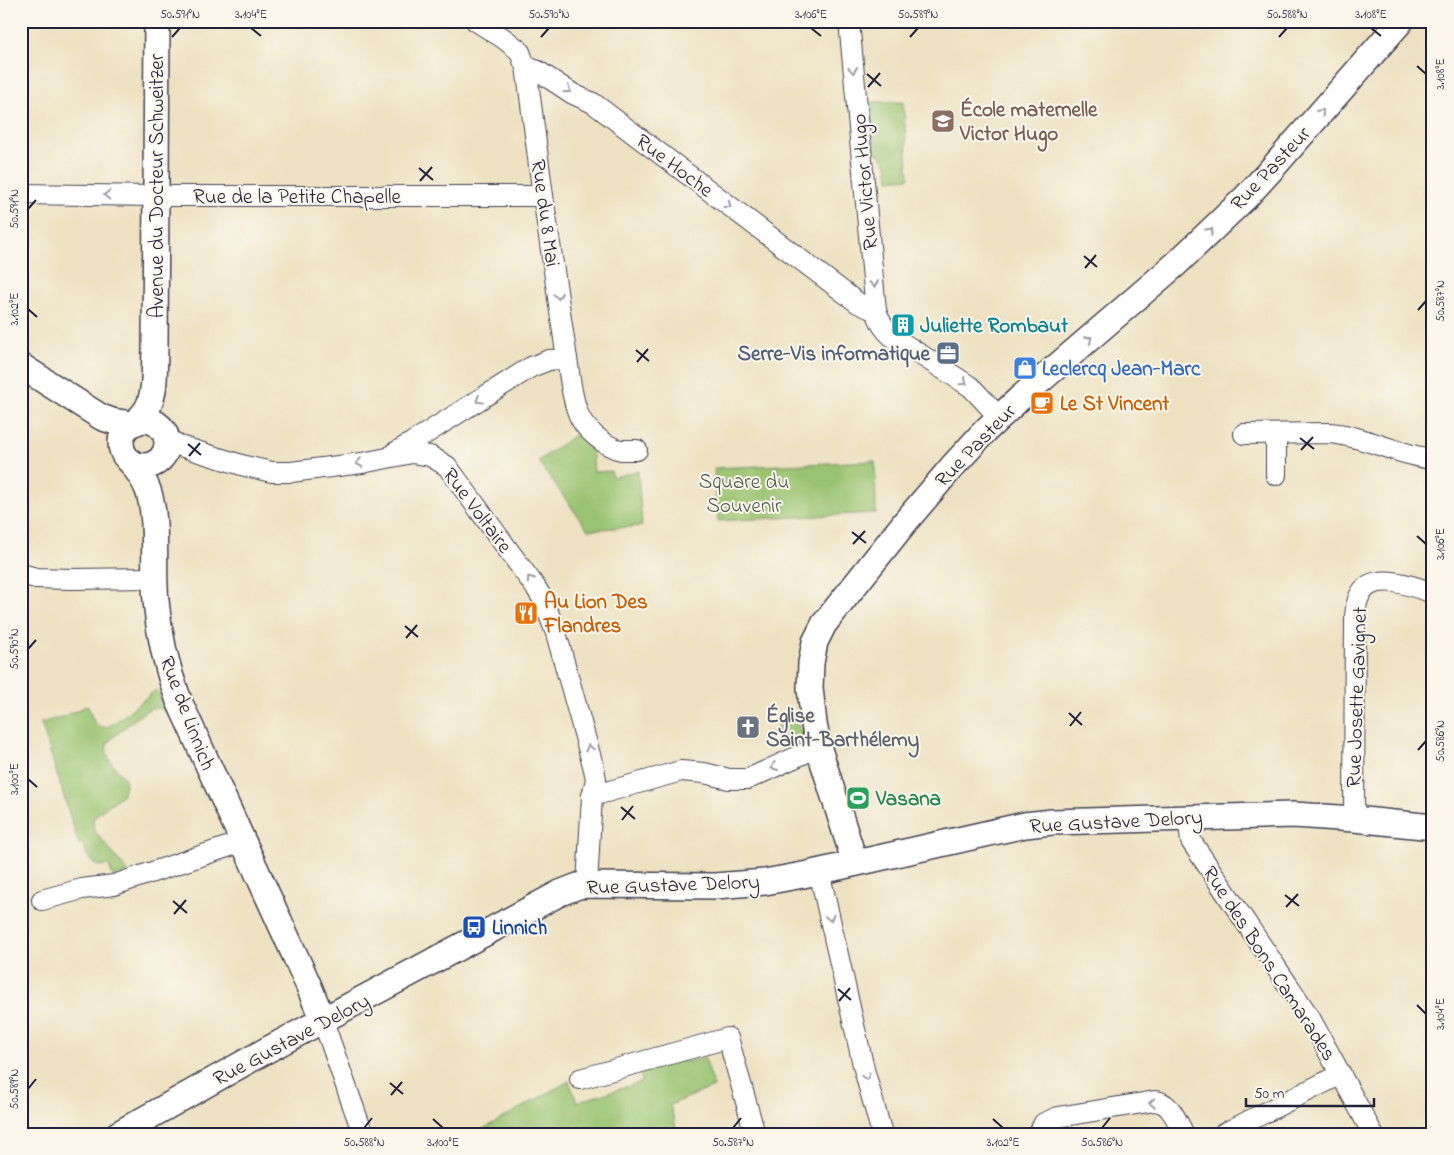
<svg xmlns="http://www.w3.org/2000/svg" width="1454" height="1155" font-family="'Indie Flower',sans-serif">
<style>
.green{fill:#99c370;stroke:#5e7256}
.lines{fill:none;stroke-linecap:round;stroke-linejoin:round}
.minor-casing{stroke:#403f4f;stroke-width:22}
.tertiary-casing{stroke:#403f4f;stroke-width:28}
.minor{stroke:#fff;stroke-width:20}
.tertiary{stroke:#fff;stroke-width:25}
.oneway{stroke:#9c9ca7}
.ticks{fill:none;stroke:#22223b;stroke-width:2}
.labels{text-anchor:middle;stroke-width:4;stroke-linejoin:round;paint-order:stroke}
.education-label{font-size:21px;font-weight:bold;fill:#785e54;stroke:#fbf7ec;text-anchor:start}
.street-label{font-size:21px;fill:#22223b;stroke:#fbf7ec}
.culture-label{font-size:21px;font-weight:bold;fill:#0d838f;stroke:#fbf7ec;text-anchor:start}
.service-label{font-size:21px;font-weight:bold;fill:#4e5e75;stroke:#fbf7ec;text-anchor:end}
.shop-label{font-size:21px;font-weight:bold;fill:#366cbe;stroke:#fbf7ec;text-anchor:start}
.food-label{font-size:21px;font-weight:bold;fill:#c56008;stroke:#fbf7ec;text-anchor:start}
.park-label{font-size:21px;fill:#4c5a4e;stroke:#fbf7ec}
.worship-label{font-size:21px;font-weight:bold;fill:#5b616d;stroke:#fbf7ec;text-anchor:start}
.leisure-label{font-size:21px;font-weight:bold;fill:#27864d;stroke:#fbf7ec;text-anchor:start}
.transit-label{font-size:21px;font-weight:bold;fill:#164399;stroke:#fbf7ec;text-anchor:start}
.neatline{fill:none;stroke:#22223b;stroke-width:2}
.ticks-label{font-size:12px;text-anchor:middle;fill:#22223b}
</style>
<rect width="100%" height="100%" fill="#fbf7ec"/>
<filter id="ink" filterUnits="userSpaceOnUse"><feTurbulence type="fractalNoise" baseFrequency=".02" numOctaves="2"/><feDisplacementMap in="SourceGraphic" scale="10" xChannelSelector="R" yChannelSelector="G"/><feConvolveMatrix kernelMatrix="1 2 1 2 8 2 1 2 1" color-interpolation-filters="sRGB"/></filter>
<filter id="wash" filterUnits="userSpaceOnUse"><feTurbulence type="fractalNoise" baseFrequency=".0096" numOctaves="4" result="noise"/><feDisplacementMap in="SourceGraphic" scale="20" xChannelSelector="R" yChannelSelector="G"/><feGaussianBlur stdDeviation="1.12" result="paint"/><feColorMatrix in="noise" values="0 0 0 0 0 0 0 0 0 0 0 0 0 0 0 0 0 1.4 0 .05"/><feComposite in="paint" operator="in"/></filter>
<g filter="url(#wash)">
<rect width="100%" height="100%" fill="#ede1c1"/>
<g class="green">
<path d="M871 102H903L909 178 889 180C888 166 887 159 875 152Z"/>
<path d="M576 434 592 446 594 472 611 471 613 477 638 471 642 526 588 530 538 461Z"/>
<path d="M875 461 876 513 718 521 714 468Z"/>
<path d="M157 689 167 715C164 710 159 707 153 708 144 709 119 733 110 740 99 755 117 768 126 780L123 794 94 817 93 824 94 830 128 872 113 877 109 865C90 869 89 859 83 844L79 845 41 723 65 716 88 705C92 718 96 734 113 724Z"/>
<path d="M789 718 805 731C803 739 797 747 789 749L771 733 775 730 777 731 776 728 781 721 785 724Z"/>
<path d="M681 1057 686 1062 705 1058 714 1087 670 1105 678 1134H474L569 1081 577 1102 642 1082 638 1068Z"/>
</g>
</g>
<g filter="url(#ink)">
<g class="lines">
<g class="minor-casing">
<g id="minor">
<path d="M476 21 503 38 516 48 520 52 524 63 529 68 538 71 573 94 593 103 858 303 876 311"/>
<path d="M849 21 876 311C880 322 884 330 893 337L971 387 999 417"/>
<path d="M21 194 156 196H543"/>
<path d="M567 359C570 376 571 396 578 413 583 428 605 447 621 450 626 450 632 450 637 450"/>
<path d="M1244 434 1330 433C1365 436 1397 455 1433 459"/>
<path d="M166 438 180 446 245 466 272 472H291L362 463 412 453 430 456 447 466 536 588 543 599 556 633 594 769 596 779 592 796 587 885"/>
<path d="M394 453 411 443 531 367 549 360 567 359 543 196 526 66"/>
<path d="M1276 475V434"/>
<path d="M21 574 36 578 71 579 154 578"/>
<path d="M592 796 681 771 704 773 729 779H748L805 753 819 749"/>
<path d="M1188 818 1191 841 1286 982 1310 1018 1373 1134"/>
<path d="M1354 819 1355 616C1356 610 1356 603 1359 597 1370 569 1413 586 1433 593"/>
<path d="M819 871 864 1069 882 1134"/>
<path d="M42 900 82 889 114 885 242 842"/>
<path d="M323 1021 363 1134"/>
<path d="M580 1079 728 1038 755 1134"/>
<path d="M1038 1134 1044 1123 1058 1117 1155 1101C1171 1102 1177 1122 1184 1134"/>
<path d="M1223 1134 1341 1074"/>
</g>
</g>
<g class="tertiary-casing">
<g id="tertiary">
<path d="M21 366 101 417 112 421 132 424"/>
<circle cx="144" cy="443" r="23"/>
<path d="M137 422C140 417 144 414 147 409 156 393 154 369 155 350L157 21"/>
<path d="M130 461C137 470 144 479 148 490 159 522 152 567 156 601 159 636 167 669 179 701L308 984 323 1021"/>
<path d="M855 863 819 749 814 724 810 688 811 663 815 642 824 624 906 521 952 467 985 431 1019 399 1176 264 1246 197 1269 172 1401 21"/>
<path d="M118 1134 267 1050 560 893 578 886 587 885 715 886 765 882 808 874 1025 825 1052 822 1294 815 1354 819 1433 827"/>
</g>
</g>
<use href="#minor" class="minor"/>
<use href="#tertiary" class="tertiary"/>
</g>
<defs><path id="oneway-chevron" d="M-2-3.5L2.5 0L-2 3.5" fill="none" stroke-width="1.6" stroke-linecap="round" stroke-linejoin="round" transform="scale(1.25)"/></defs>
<g class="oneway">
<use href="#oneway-chevron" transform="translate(853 70) rotate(85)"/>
<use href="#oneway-chevron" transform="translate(568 90) rotate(34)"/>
<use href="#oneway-chevron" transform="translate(1321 112) rotate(-49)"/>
<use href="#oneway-chevron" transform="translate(107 195) rotate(-179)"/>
<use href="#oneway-chevron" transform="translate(728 205) rotate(37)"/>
<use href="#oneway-chevron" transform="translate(1210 231) rotate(-44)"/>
<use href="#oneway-chevron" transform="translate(874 284) rotate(84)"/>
<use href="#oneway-chevron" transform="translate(558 296) rotate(82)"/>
<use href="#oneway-chevron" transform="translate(1089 339) rotate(-40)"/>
<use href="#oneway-chevron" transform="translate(964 382) rotate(34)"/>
<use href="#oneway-chevron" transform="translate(479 400) rotate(148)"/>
<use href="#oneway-chevron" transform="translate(359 463) rotate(171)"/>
<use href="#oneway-chevron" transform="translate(530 579) rotate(-125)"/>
<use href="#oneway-chevron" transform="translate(589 748) rotate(-105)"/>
<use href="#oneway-chevron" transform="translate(774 767) rotate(156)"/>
<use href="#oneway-chevron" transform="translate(830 918) rotate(77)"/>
<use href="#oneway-chevron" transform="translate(866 1077) rotate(74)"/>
<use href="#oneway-chevron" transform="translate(1152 1103) rotate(177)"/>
</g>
</g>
<path class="ticks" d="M251 28 261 36M811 28 821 36M1371 28 1381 36M172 37 180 28M541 37 549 28M910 37 918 28M1279 37 1287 28M1417 66 1426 74M867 74 881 86M868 87 880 73M419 168 433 180M420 181 432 167M28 209 36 200M1084 256 1097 267M1085 268 1096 255M28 309 37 317M1418 310 1426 301M636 350 649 361M637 362 648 349M1300 438 1314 449M188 444 201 455M1301 450 1313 437M189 456 200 443M852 532 866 543M1417 536 1426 544M853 544 865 531M405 626 418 637M406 638 417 625M28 649 36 640M1069 713 1082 725M1070 726 1081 712M1418 750 1426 741M28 779 37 787M621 807 635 819M622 820 633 806M1285 895 1299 906M173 901 187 913M1286 907 1298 894M174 914 186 900M838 989 851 1000M839 1001 850 988M1417 1005 1426 1014M390 1083 403 1094M28 1089 36 1079M391 1095 402 1082M433 1119 443 1128M993 1119 1003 1128M364 1128 372 1118M733 1128 741 1118M1102 1128 1110 1118"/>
<defs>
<g id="school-square" transform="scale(1.25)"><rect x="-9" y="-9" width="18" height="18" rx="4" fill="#8d6e63" stroke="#fbf7ec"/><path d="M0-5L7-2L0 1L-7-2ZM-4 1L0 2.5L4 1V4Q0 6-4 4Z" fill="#fff"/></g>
<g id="building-square" transform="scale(1.25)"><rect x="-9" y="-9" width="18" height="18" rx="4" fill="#0f9aa8" stroke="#fbf7ec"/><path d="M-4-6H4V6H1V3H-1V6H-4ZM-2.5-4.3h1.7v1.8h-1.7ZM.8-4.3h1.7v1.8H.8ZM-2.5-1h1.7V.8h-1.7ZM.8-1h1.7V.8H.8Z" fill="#fff"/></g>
<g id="office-square" transform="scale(1.25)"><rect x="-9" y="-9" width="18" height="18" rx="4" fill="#5c6f8a" stroke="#fbf7ec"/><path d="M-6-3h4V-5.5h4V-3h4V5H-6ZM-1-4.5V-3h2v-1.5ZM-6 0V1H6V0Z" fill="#fff"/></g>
<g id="shop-square" transform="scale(1.25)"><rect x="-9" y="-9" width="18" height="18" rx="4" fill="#3f7fe0" stroke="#fbf7ec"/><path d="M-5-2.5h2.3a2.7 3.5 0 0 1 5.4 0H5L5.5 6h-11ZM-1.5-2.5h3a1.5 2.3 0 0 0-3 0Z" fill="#fff"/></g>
<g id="cafe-square" transform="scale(1.25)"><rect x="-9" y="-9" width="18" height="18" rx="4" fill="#e8710a" stroke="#fbf7ec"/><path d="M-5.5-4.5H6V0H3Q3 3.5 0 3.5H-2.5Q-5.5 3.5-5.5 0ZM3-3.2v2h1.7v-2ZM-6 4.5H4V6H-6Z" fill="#fff"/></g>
<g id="restaurant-square" transform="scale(1.25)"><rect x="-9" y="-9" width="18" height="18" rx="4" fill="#e8710a" stroke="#fbf7ec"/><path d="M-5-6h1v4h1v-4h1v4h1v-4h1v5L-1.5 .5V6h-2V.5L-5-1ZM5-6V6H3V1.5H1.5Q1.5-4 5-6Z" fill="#fff"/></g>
<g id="church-square" transform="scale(1.25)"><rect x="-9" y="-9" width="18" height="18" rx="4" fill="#6b7280" stroke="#fbf7ec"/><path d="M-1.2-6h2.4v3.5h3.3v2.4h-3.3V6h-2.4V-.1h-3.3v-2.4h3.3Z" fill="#fff"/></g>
<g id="stadium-square" transform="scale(1.25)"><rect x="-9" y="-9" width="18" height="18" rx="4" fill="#2e9e5b" stroke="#fbf7ec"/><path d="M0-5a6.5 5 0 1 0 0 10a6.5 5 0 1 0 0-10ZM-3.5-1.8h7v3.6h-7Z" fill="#fff"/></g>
<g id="bus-square" transform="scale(1.25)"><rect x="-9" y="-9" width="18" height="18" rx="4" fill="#1a4fb4" stroke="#fbf7ec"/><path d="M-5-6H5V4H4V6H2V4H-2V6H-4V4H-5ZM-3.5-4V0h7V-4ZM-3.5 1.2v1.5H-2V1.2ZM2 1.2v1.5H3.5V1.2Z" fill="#fff"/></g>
</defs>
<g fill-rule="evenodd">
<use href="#school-square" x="943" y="121"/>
<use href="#building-square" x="903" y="325"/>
<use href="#office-square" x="948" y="353"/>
<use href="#shop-square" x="1025" y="368"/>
<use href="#cafe-square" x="1042" y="403"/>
<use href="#restaurant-square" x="526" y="613"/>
<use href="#church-square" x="748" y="727"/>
<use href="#stadium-square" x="858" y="798"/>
<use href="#bus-square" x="474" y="927"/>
</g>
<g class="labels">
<g class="education-label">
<text x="960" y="116">École maternelle<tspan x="960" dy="24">Victor Hugo</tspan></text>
</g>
<g class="street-label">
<text transform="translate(675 165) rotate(37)" y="7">Rue Hoche</text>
<text transform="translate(1270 168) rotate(-47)" y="7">Rue Pasteur</text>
<text transform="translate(864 182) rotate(-95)" y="7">Rue Victor Hugo</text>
<text transform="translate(156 186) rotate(-90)" y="7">Avenue du Docteur Schweitzer</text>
<text x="297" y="203">Rue de la Petite Chapelle</text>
<text transform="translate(546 213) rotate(82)" y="7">Rue du 8 Mai</text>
<text transform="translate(975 445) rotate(-46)" y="7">Rue Pasteur</text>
<text transform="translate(478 510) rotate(53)" y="7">Rue Voltaire</text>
<text transform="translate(1356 697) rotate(-88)" y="7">Rue Josette Gavignet</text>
<text transform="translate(188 713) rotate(69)" y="7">Rue de Linnich</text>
<text transform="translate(1116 821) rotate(-3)" y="7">Rue Gustave Delory</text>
<text transform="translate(673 884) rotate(-2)" y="7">Rue Gustave Delory</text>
<text transform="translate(1270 963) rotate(57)" y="7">Rue des Bons Camarades</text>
<text transform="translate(291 1039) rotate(-28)" y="7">Rue Gustave Delory</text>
</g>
<g class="culture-label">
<text x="920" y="332">Juliette Rombaut</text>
</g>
<g class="service-label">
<text x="930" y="360">Serre-Vis informatique</text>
</g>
<g class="shop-label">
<text x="1042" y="375">Leclercq Jean-Marc</text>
</g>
<g class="food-label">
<text x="1060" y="410">Le St Vincent</text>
<text x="544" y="608">Au Lion Des<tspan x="544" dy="24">Flandres</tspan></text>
</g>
<g class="park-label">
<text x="744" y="488">Square du<tspan x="744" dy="24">Souvenir</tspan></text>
</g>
<g class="worship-label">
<text x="766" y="722">Église<tspan x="766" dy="24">Saint-Barthélemy</tspan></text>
</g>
<g class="leisure-label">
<text x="876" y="805">Vasana</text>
</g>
<g class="transit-label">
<text x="492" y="934">Linnich</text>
</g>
</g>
<rect width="1454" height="1155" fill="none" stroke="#fbf7ec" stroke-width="55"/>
<path d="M1246 1098v8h128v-8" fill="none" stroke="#22223b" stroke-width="2.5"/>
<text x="1254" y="1098" font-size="15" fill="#22223b" stroke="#fbf7ec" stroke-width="4" paint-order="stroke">50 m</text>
<rect x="28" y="28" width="1398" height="1100" class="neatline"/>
<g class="ticks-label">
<text x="180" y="18">50.591°N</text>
<text x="251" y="18">3.104°E</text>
<text x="549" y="18">50.590°N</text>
<text x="811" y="18">3.106°E</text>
<text x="918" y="18">50.589°N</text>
<text x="1287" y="18">50.588°N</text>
<text x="1371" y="18">3.108°E</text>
<text transform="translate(1440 74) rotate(-90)" y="4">3.108°E</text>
<text transform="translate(14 209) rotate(-90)" y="4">50.591°N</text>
<text transform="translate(1440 301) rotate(-90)" y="4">50.587°N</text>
<text transform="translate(14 309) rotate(-90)" y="4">3.102°E</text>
<text transform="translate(1440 544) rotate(-90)" y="4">3.106°E</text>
<text transform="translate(14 649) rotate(-90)" y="4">50.590°N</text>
<text transform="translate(1440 741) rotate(-90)" y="4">50.586°N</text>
<text transform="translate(14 779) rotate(-90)" y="4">3.100°E</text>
<text transform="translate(1440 1014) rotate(-90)" y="4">3.104°E</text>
<text transform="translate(14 1089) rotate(-90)" y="4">50.589°N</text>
<text x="364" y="1146">50.588°N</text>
<text x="443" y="1146">3.100°E</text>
<text x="733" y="1146">50.587°N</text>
<text x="1003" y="1146">3.102°E</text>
<text x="1102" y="1146">50.586°N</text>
</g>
</svg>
